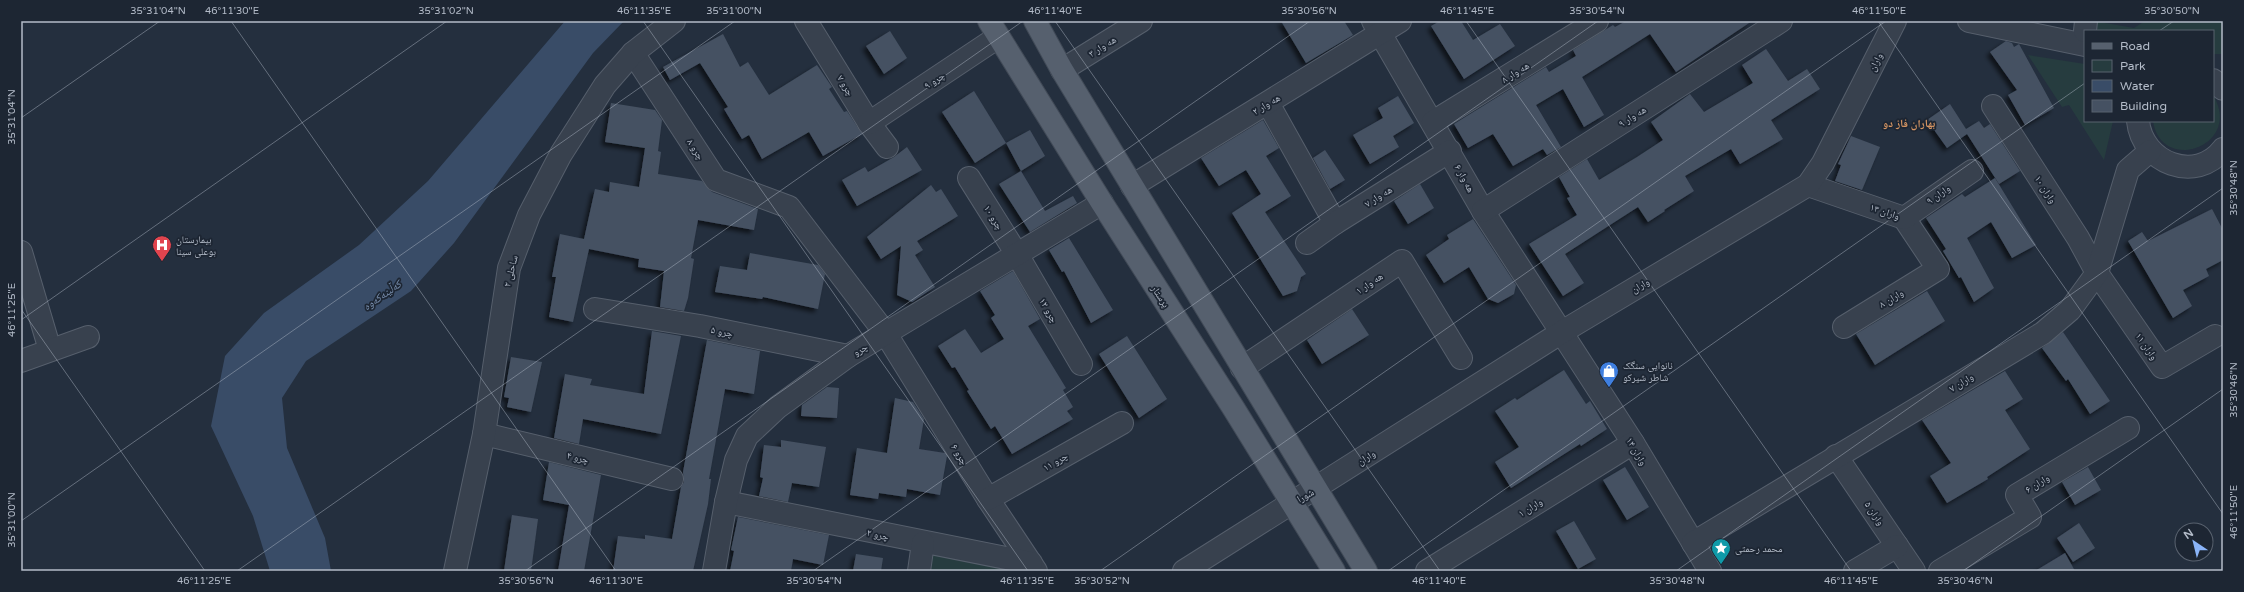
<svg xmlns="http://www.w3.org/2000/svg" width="2244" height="592" font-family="'Varela Round','Noto Naskh Arabic',sans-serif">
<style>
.green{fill:#263c3f}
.water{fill:#394c67}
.building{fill:#455162;filter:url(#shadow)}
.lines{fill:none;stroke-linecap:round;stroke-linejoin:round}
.minor-casing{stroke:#565f6c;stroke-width:24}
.major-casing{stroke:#414a57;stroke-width:24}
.minor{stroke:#38414e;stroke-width:22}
.major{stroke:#56606e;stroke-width:22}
.ticks{fill:none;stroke:#b4bcc9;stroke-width:1;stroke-opacity:0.45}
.labels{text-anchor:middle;stroke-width:3.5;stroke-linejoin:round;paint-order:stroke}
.street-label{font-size:10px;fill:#b4bcc9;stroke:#1d2633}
.poi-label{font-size:10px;fill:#b4bcc9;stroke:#1d2633;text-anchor:start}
.neighbourhood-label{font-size:11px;font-weight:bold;fill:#d59563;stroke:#1d2633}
.water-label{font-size:11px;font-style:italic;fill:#7c92b1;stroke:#1d2633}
.neatline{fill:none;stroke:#b4bcc9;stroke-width:1.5}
.ticks-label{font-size:10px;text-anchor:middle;fill:#b4bcc9}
</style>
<defs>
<filter id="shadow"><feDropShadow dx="-3.5" dy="3.5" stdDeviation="2" flood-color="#0009"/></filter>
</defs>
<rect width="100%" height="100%" fill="#242f3e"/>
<g class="green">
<path d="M2094 21 2134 28 2145 21H2223V54H2213V31H2102L2094 29Z"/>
<path d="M2028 55 2085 64V121H2113L2104 160 2069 105 2062 107Z"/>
<path d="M2213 95C2244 146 2161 175 2153 121H2213Z"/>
<path d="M927 553 1027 571H926Z"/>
</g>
<path class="water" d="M565 21H624L593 53 454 243 411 291 306 361 282 398 287 448 325 538 331 571H270L253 516 211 426 225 356 264 313 359 245 428 181Z"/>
<g class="building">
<path d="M1281 21H1344L1353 35 1306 63Z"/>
<path d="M1440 21H1461L1473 40 1500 24 1515 46 1464 79 1431 26Z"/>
<path d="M1626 21H1752L1676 72 1650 34 1606 62 1582 77 1604 115 1584 127 1563 89 1536 105 1561 147 1547 155 1543 149 1513 166 1493 134 1468 148 1454 124 1546 67 1549 72 1576 56 1573 50 1613 25 1615 27Z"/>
<path d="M890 31 907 58 884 74 866 46Z"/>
<path d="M723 34 740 67 748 62 769 95 817 65 832 87 829 89 844 112 847 111 862 134 823 156 809 132 762 159 749 135 742 139 724 109 728 107 700 63 670 80 663 67Z"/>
<path d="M2006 41 2012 43 2014 47 2019 44 2054 108 2025 125 2008 95 2017 90 1990 52Z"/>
<path d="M1766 49 1788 81 1807 69 1820 89 1771 120 1783 139 1740 164 1731 149 1685 176 1694 191 1664 210 1665 211 1648 222 1638 207 1565 254 1584 283 1563 296 1529 244 1577 215 1567 198 1570 197 1559 177 1587 159 1599 180 1637 157 1663 140 1651 122 1690 94 1704 112 1753 83 1742 65Z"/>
<path d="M974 91 1006 143 975 163 942 112Z"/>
<path d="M1398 96 1414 123 1393 136 1399 147 1370 164 1353 135 1383 118 1378 108Z"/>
<path d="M611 103 655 110 662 120 658 151 661 152 658 174 702 181 712 192 758 209 754 230 698 220 691 258 694 259 688 298 684 311 660 307 664 271 638 267 639 259 589 249 573 322 549 317 556 277H552L560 234 584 239 595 189 609 192 610 182 639 187 645 148 605 142Z"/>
<path d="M1950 104 1966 129 1979 121 1984 128 1990 124 2020 171 1999 184 1967 134 1947 148 1927 120Z"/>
<path d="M1263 120 1279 148 1266 156 1291 196 1265 212 1306 274 1301 277 1297 291 1283 296 1232 213 1261 194 1246 170 1219 186 1201 158Z"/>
<path d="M1030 130 1045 156 1021 171 1006 143Z"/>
<path d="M1851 136 1880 147 1862 190 1835 181 1841 165 1838 164Z"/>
<path d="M907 147 922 170 857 206 842 180 865 167 868 172 894 157Z"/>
<path d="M1325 150 1345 180 1330 189 1313 158Z"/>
<path d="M1021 171 1045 211 1073 196 1077 203 1030 232 999 184Z"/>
<path d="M1995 178 2036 245 2012 258 1991 222 1967 238 1994 288 1974 302 1961 277 1959 278 1943 251 1946 249 1926 218 1962 194 1965 197Z"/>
<path d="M1420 184 1434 208 1408 224 1394 201Z"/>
<path d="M931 185 936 192 941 189 958 216 917 241 923 250 915 255 935 287 912 302 897 295 901 246 881 259 867 237Z"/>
<path d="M2212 209 2223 230V260L2206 269 2209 276 2183 290 2192 306 2173 318 2128 241 2142 232 2148 241Z"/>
<path d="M1473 219 1516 285 1514 294 1498 303 1488 299 1469 267 1444 283 1426 255 1449 239 1447 235Z"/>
<path d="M1069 238 1113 310 1091 323 1064 271 1062 272 1049 250Z"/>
<path d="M750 253 818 265 825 274 818 309 763 297 762 299 715 292 720 266 747 270Z"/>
<path d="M1013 271 1040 319 1028 326 1066 388 1063 390 1073 407 1067 411 1073 419 1012 454 995 426 991 429 967 391 969 390 955 367 952 368 938 346 965 329 981 353 1004 339 991 318 995 315 980 291Z"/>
<path d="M1927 291 1945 321 1875 365 1856 334Z"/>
<path d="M1352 309 1369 335 1322 364 1307 340Z"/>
<path d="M652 331 681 336 661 434 583 419 579 444 554 438 565 374 592 379 590 385 644 394Z"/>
<path d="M2063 332 2110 401 2090 414 2068 379 2066 381 2042 348Z"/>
<path d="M1127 336 1167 399 1139 418 1099 354Z"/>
<path d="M707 340 760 351 754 394 725 389 709 479H711L708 504 693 571H613L618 536 645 539V535L672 539 681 487 684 482 683 472Z"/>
<path d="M511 357 542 362 531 412 507 407 509 398 504 397Z"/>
<path d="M1564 370 1586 404 1590 401 1607 429 1581 446 1580 444 1511 488 1495 462 1519 447 1495 411 1515 398 1517 400Z"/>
<path d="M2005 371 2023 399 2005 410 2030 449 1987 477 1988 479 1947 503 1930 476 1951 463 1922 420Z"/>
<path d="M827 387 839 388 837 418 801 416 802 405Z"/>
<path d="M895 398 913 402 924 419 919 449 945 453 947 456 940 495 907 489 906 497 879 493 878 499 850 495 857 448 887 453Z"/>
<path d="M781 440 826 447 819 487 792 483 788 502 759 496 763 478 760 477 764 445 781 447Z"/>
<path d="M549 462 601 475 584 571H558L569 505 543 500Z"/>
<path d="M1625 467 1649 507 1627 520 1603 480Z"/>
<path d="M2088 467 2101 490 2075 505 2062 482Z"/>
<path d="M512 515 538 519 531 571H504Z"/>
<path d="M738 517 829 535 823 565 793 559 791 571H730L734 551 731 550Z"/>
<path d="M1574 521 1596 559 1578 569 1556 531Z"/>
<path d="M2079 523 2095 548 2073 562 2057 538Z"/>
<path d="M2065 553 2075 571H2035Z"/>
<path d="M856 554 883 558 881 571H853Z"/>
</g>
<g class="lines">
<g class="minor-casing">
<g id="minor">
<path d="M806 21 869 123 887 147"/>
<path d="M1373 21 1483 211 1633 443 1710 571"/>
<path d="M1969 21 2085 45"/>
<path d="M2085 31 2086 21"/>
<path d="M633 53 716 180 789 207 886 334 988 499 1036 571"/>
<path d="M1062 70 1141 21"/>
<path d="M2213 80 2223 89"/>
<path d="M1268 103 1335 223"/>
<path d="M1993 106 2078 238 2097 273 2162 367 2215 336"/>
<path d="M2138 121C2142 163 2196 184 2223 149"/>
<path d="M1433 122 1597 21"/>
<path d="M869 123 998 37"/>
<path d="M969 178 1018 256 1081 364"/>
<path d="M1808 185 1904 218 1938 269 1844 327"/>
<path d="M1132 186 1400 21"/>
<path d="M1483 211 1781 21"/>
<path d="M1904 218 1972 171"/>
<path d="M1307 243 1335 223 1450 151"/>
<path d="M21 252 50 350"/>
<path d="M595 309 700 326 848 356"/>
<path d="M21 361 88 337"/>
<path d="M1242 368 1402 261 1461 358"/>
<path d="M484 434 672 479"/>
<path d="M1836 456 1914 571"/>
<path d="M988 499 1122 423"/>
<path d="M726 502 1031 563"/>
<path d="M1693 543 2043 333 2070 310 2097 273 2128 170 2150 151"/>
<path d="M455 571 484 434 509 268 529 215 561 154 605 85 633 53 674 21"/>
<path d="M714 571 726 502 736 460 747 436 778 407 848 356 1102 203"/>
<path d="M919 571 923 543"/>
<path d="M1184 571 1562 332 1808 185 1823 163 1895 21"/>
<path d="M1427 571 1633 443"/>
<path d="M1855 571 1897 546"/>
<path d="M1940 571 2030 517 2017 495 2128 428"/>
</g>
</g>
<g class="major-casing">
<g id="major">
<path d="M989 21 1102 203 1234 409 1334 571"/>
<path d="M1035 21 1062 70 1366 571"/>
</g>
</g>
<use href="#minor" class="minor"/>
<use href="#major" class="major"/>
</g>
<path class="ticks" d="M231 21 616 571M643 21 1028 571M1055 21 1440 571M1466 21 1851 571M1878 21 2223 514M2159 31 2174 21M21 118 160 21M21 309 205 571M21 320 447 21M21 521 735 21M237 571 1023 21M525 571 1310 21M813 571 1598 21M1100 571 1886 21M1388 571 2085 83M1676 571 2223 188M1963 571 2223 389"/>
<defs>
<g id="hospital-pin" transform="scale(1)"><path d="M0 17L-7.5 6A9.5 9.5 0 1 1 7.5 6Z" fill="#e0444e" stroke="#1d2633"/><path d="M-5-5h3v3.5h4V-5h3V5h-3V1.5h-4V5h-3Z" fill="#fff"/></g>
<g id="shop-pin" transform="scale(1)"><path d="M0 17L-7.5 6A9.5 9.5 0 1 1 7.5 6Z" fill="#3f7fe0" stroke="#1d2633"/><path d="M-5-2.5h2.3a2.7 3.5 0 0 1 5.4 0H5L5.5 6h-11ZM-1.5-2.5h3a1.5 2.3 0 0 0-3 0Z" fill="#fff"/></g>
<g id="sight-pin" transform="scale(1)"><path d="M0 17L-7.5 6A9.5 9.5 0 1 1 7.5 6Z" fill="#0f9aa8" stroke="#1d2633"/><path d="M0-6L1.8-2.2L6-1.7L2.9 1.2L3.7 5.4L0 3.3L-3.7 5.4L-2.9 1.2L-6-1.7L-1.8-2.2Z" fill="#fff"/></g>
</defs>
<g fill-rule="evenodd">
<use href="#hospital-pin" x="162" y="245"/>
<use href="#shop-pin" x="1609" y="371"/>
<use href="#sight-pin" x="1721" y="548"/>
</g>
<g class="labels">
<g class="street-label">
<text transform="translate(1102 46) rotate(-32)" y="4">هه وار ۳</text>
<text transform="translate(1875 62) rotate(-64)" y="4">واران</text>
<text transform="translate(1515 72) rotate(-32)" y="4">هه وار ۸</text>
<text transform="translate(934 80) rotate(-34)" y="4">چرو ۹</text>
<text transform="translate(846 85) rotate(58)" y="4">چرو ۷</text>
<text transform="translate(1266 104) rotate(-31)" y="4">هه وار ۲</text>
<text transform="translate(1632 116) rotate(-32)" y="4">هه وار ۹</text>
<text transform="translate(696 149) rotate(57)" y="4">چرو ۸</text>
<text transform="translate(1465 178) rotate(61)" y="4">هه وار ۶</text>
<text transform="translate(2046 189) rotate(57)" y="4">واران ۱۰</text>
<text transform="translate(1938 194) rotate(-35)" y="4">واران ۹</text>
<text transform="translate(1378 196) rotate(-32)" y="4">هه وار ۷</text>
<text transform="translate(1885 211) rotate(19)" y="4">واران ۱۳</text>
<text transform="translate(994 217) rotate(58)" y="4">چرو ۱۰</text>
<text transform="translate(510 271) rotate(-76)" y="4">ساحلی ۲</text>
<text transform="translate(1369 283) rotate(-34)" y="4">هه وار ۱</text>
<text transform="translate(1640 285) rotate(-31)" y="4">واران</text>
<text transform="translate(1161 296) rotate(57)" y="4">پرستار</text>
<text transform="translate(1891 298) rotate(-31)" y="4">واران ۸</text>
<text transform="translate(1049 310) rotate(60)" y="4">چرو ۱۲</text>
<text transform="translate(722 331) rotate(11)" y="4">چرو ۵</text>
<text transform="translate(2147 346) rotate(55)" y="4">واران ۱۱</text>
<text transform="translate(860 349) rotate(-30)" y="4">چرو</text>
<text transform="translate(1961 382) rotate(-31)" y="4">واران ۷</text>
<text transform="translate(1637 451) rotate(59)" y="4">واران ۱۴</text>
<text transform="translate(960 454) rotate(58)" y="4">چرو ۶</text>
<text transform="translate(578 457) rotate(14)" y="4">چرو ۴</text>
<text transform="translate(1366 457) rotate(-32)" y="4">واران</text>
<text transform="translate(1055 461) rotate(-30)" y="4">چرو ۱۱</text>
<text transform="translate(2037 483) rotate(-31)" y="4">واران ۶</text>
<text transform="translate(1305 495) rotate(-30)" y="4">شورا</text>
<text transform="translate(1530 507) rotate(-32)" y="4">واران ۱</text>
<text transform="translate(1875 513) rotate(56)" y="4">واران ۵</text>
<text transform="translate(878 534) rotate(12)" y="4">چرو ۲</text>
</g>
<g class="poi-label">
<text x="176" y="243">بیمارستان<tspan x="176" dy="12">بوعلی سینا</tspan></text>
<text x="1623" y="369">نانوایی سنگک<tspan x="1623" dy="12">شاطر شیرکو</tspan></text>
<text x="1735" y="552">محمد رحمتی</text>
</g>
<g class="neighbourhood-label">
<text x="1909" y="127">بهاران فاز دو</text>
</g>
<g class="water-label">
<text transform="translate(382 295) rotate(-35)" y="4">کەڵینەکەوە</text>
</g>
</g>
<rect width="2244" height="592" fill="none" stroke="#1d2633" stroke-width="44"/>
<rect x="2084" y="30" width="130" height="92" fill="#1d2633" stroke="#59626f"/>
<rect x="2092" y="43" width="20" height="6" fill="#56606e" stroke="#59626f"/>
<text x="2120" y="50" font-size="12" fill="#b4bcc9">Road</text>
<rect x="2092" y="60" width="20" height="12" fill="#263c3f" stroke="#59626f"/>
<text x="2120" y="70" font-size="12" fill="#b4bcc9">Park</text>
<rect x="2092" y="80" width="20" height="12" fill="#394c67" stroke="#59626f"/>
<text x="2120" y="90" font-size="12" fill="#b4bcc9">Water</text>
<rect x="2092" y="100" width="20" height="12" fill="#455162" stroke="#59626f"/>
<text x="2120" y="110" font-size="12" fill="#b4bcc9">Building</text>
<g transform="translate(2194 542) rotate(325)"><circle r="19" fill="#1d2633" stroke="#59626f"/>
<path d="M0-3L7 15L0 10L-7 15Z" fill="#8ab4f8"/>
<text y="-6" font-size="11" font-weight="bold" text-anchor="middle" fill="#b4bcc9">N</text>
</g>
<rect x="22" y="22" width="2200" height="548" class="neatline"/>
<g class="ticks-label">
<text x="158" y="14">35°31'04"N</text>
<text x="232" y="14">46°11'30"E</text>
<text x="446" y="14">35°31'02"N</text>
<text x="644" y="14">46°11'35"E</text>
<text x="734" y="14">35°31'00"N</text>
<text x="1055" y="14">46°11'40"E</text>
<text x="1309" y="14">35°30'56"N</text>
<text x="1467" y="14">46°11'45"E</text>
<text x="1597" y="14">35°30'54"N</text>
<text x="1879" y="14">46°11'50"E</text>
<text x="2172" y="14">35°30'50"N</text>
<text transform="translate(11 117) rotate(-90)" y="4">35°31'04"N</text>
<text transform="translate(2233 188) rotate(-90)" y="4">35°30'48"N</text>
<text transform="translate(11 310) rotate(-90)" y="4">46°11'25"E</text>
<text transform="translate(2233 390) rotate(-90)" y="4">35°30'46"N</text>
<text transform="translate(2233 512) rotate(-90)" y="4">46°11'50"E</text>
<text transform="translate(11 520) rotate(-90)" y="4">35°31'00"N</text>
<text x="204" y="584">46°11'25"E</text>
<text x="526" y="584">35°30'56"N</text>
<text x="616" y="584">46°11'30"E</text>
<text x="814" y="584">35°30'54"N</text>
<text x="1027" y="584">46°11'35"E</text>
<text x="1102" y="584">35°30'52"N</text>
<text x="1439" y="584">46°11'40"E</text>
<text x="1677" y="584">35°30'48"N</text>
<text x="1851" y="584">46°11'45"E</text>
<text x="1965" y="584">35°30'46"N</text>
</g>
</svg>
